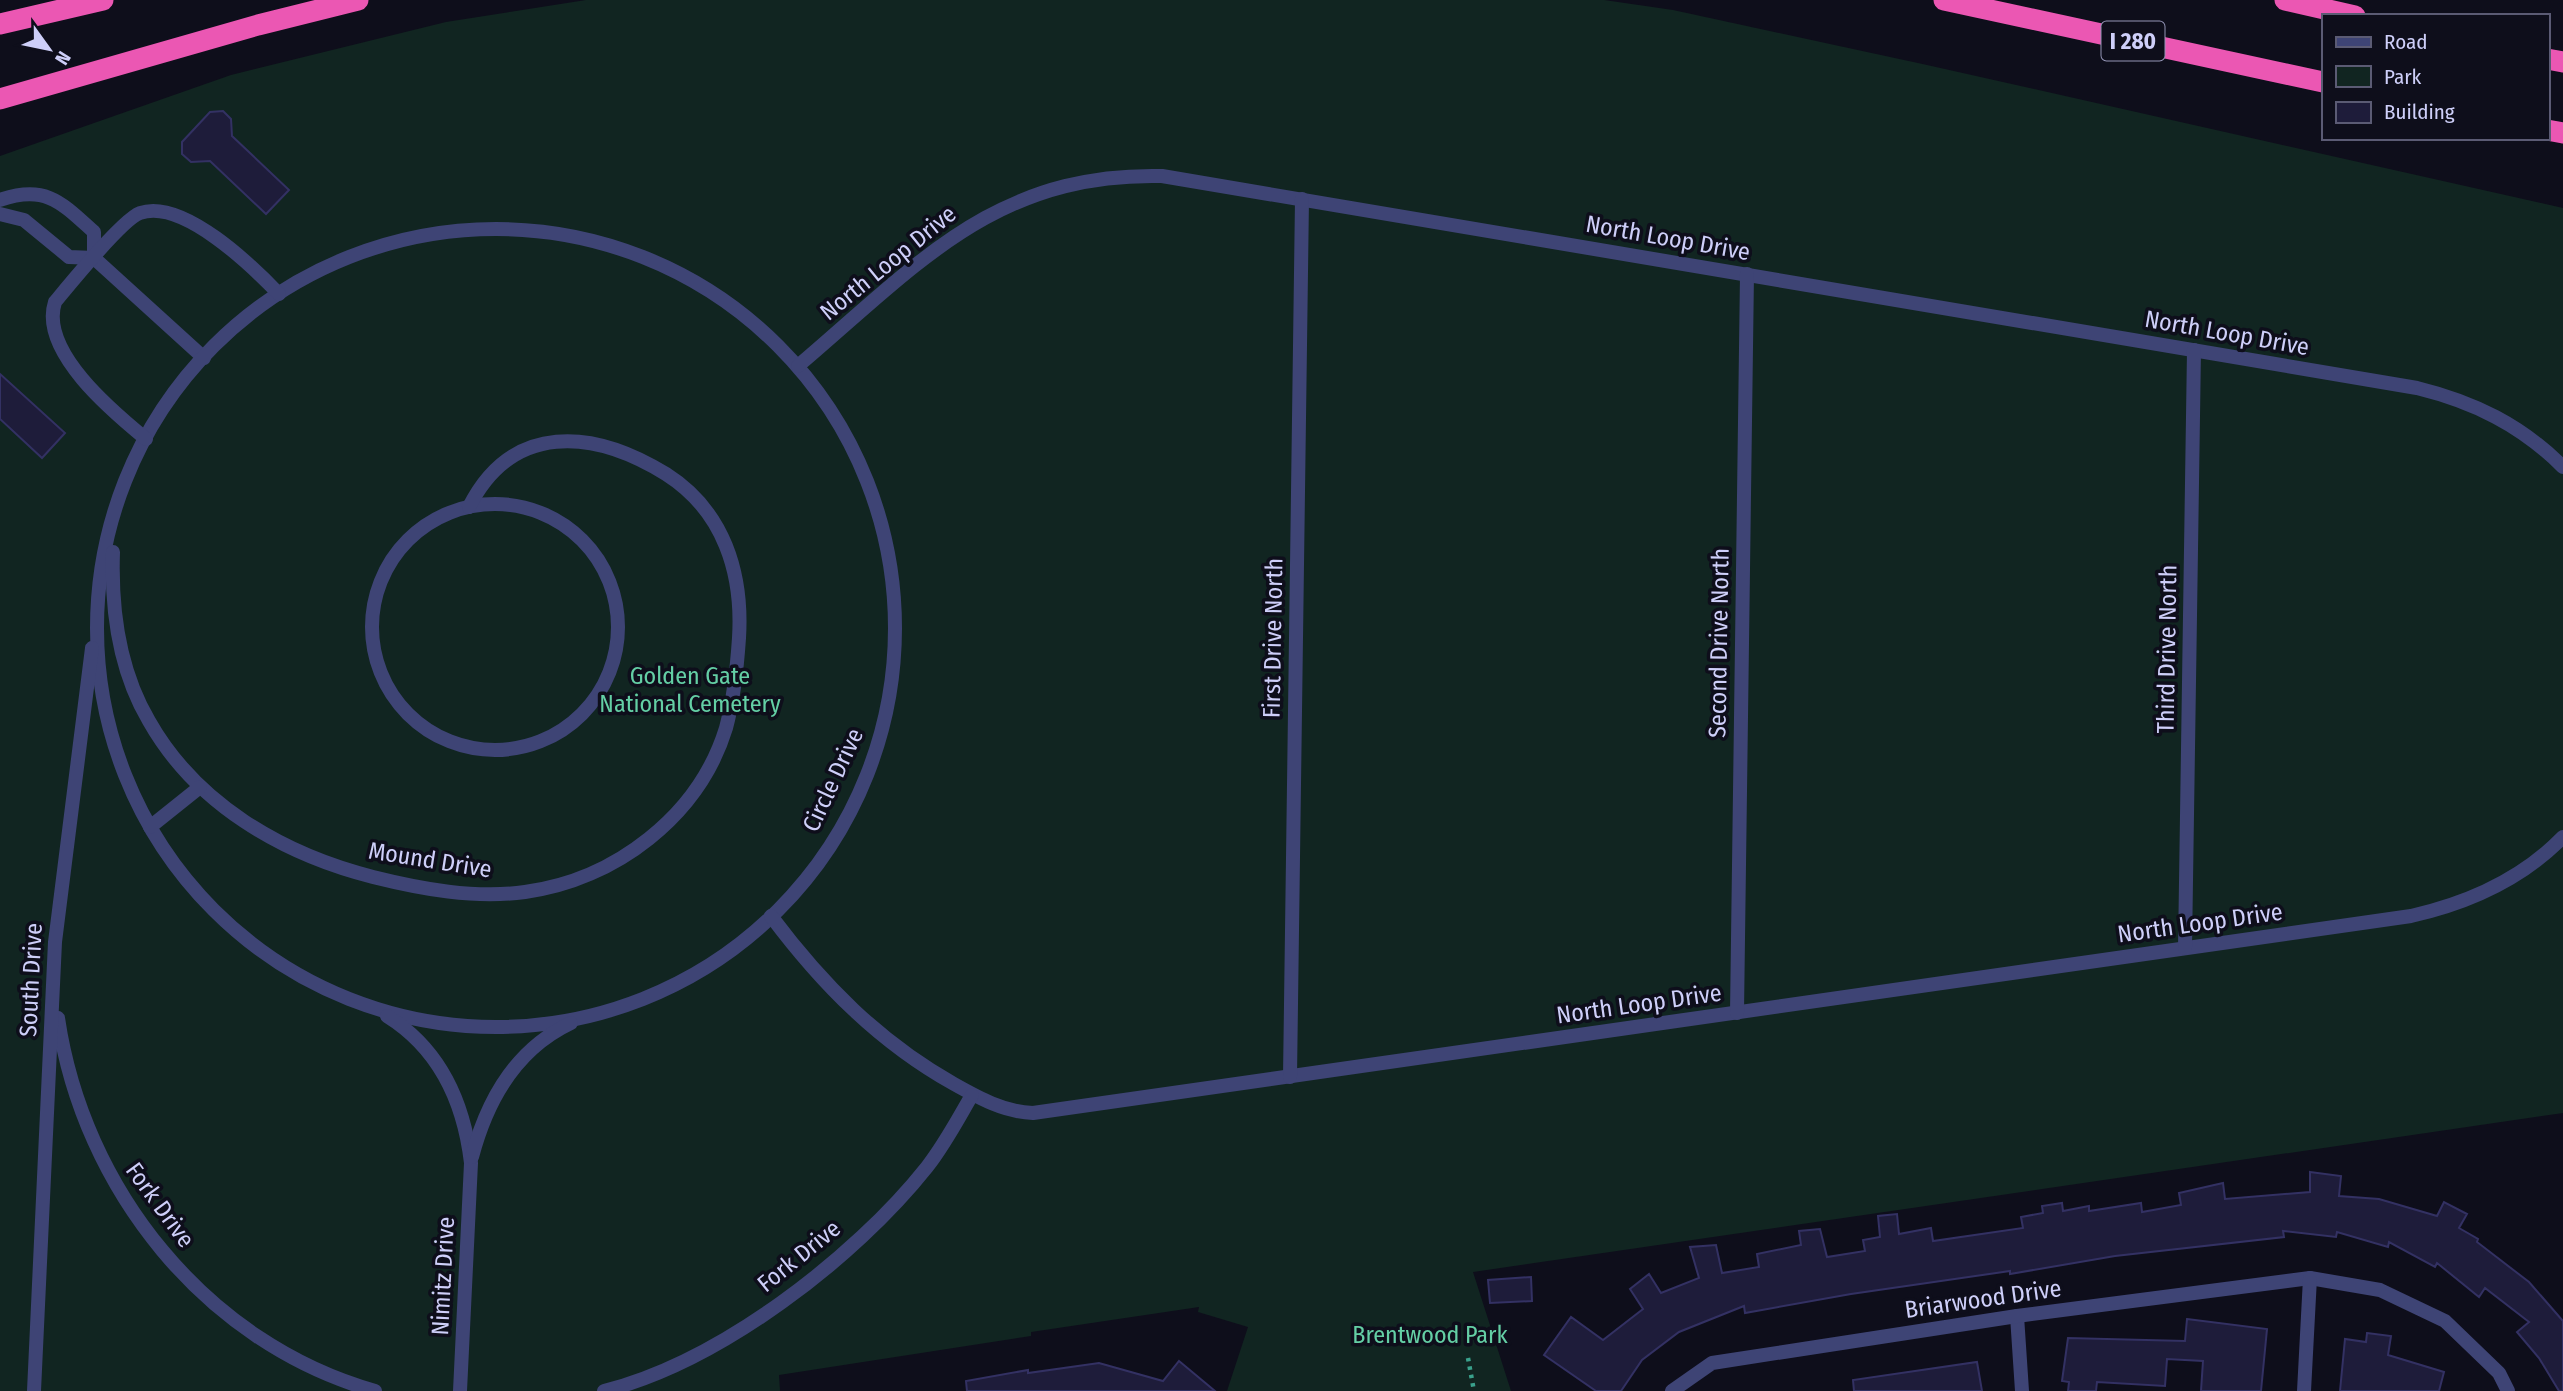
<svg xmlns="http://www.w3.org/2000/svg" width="2563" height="1391" font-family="'Fira Sans Condensed',sans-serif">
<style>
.green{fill:#112521}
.building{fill:#1e1c3a;stroke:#333163;stroke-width:2}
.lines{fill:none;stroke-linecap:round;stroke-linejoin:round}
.path{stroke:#3aa18c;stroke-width:4.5;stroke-dasharray:3.5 5;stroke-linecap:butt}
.minor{stroke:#3e4475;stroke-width:14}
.motorway{stroke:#eb57b3;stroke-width:21}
.labels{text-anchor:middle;stroke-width:7;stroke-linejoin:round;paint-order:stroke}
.shield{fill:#0e0e1b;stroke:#9495b6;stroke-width:2}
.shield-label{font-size:23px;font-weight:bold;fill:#cecff9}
.street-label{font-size:24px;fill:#cecff9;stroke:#0e0e1b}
.park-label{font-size:24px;fill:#64cfa5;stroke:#0e0e1b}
</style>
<rect width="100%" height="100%" fill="#0e0e1b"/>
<path class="green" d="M586 0H1604L1673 10 1927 65 2563 208V1113L1473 1272 1511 1391H1227L1248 1327 1198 1312 1199 1307 1031 1332V1336L779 1375 780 1391H0V156L231 75 446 22Z"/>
<g class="building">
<path d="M223 111 231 119 232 136 289 190 266 214 210 161 191 162 182 154V142L210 112Z"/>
<path d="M0 374 65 433 42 458 0 419Z"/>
<path d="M2310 1172 2341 1176 2339 1196 2379 1199 2437 1216 2444 1202 2467 1214 2459 1228 2478 1239 2477 1242 2529 1282 2563 1321V1391H2559L2539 1358 2517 1332 2529 1322 2485 1288 2479 1297 2437 1263 2435 1267 2389 1242 2388 1247 2337 1232 2336 1237 2283 1231 2284 1237 2115 1256 2010 1274V1271L1851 1294 1745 1313 1744 1306 1679 1332 1642 1360 1621 1391H1596L1544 1355 1571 1317 1603 1340 1643 1309 1630 1289 1649 1274 1661 1293 1699 1278 1690 1247 1716 1245 1722 1273 1759 1267 1757 1254 1801 1245 1799 1231 1820 1229 1827 1257 1865 1251 1863 1240 1880 1237 1878 1216 1897 1214 1899 1234 1931 1228 1933 1241 2023 1228 2021 1217 2043 1213 2042 1206 2062 1203 2063 1211 2089 1206V1211L2141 1203 2142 1212 2181 1205 2179 1193 2223 1183 2225 1199 2310 1192Z"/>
<path d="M1531 1277 1532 1301 1490 1303 1488 1280Z"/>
<path d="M2187 1319 2267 1329 2261 1391H2201L2203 1361 2167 1359 2165 1386 2097 1382 2096 1391H2068L2069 1382 2062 1381 2068 1338 2185 1341Z"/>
<path d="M2367 1333 2391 1336 2388 1355 2444 1372 2439 1391H2340L2345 1339 2366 1342Z"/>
<path d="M1179 1361 1215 1391H967L966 1381 1028 1370V1373L1099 1363 1163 1381Z"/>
<path d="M1977 1362 1982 1391H1854L1853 1380Z"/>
</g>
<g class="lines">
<path class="path" d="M1468 1358 1474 1391"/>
<g class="minor">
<path d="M0 200C46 184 62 203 94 232V258"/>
<path d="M0 214 24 220 69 257 94 258 204 358"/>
<circle cx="496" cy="628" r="399"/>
<path d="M798 366C916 266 995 172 1162 176L2417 388C2474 402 2521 425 2563 467"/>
<path d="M146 439C113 412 39 351 55 302 69 285 123 219 140 213 183 198 253 267 279 294"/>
<circle cx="495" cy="627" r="123"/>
<path d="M113 552C111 610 119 670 149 721 196 804 282 854 373 877 421 889 475 899 525 892 615 880 699 816 726 728 734 698 737 668 739 638 743 573 724 511 666 474 593 429 512 422 469 507"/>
<path d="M150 827 200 787"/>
<path d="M771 916C822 984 879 1042 954 1084 979 1098 1004 1112 1033 1113L2411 916C2469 903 2521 880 2563 837"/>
<path d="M2185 948 2194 350"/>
<path d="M1737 1013 1747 274"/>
<path d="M387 1016C440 1049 464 1103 471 1163L460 1391"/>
<path d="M58 1018C83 1188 205 1343 375 1391"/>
<path d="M1290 1077 1302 199"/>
<path d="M472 1157C487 1100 516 1049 571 1023"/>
<path d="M2017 1316 2022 1391"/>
<path d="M34 1391 55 942 92 648"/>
<path d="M604 1391C719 1362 854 1259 927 1167 945 1144 958 1119 972 1095"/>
<path d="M1672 1391 1712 1363 2017 1316 2310 1278 2380 1290 2445 1321 2499 1373 2508 1391"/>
<path d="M2304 1391 2310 1278"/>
</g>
<g class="motorway">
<path d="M1944 0 2323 82"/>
<path d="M2285 0 2355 16"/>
<path d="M0 24 103 0"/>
<path d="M2547 59 2563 62"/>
<path d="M0 99 258 25 358 0"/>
<path d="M2547 130 2563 133"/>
</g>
</g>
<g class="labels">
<rect class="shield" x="2101.5" y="21.5" width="63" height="39" rx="5"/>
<g class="shield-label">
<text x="2133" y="49">I 280</text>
</g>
<g class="street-label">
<text transform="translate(1668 238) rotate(10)" y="8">North Loop Drive</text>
<text transform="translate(888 263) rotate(-39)" y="8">North Loop Drive</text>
<text transform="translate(2227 333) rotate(10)" y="8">North Loop Drive</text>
<text transform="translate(1273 638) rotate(-89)" y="8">First Drive North</text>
<text transform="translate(1719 643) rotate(-89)" y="8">Second Drive North</text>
<text transform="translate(2167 649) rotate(-89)" y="8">Third Drive North</text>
<text transform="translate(833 780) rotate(-65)" y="8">Circle Drive</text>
<text transform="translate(430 860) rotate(9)" y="8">Mound Drive</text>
<text transform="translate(2200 923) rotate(-8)" y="8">North Loop Drive</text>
<text transform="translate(31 980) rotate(-87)" y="8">South Drive</text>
<text transform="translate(1639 1004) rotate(-8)" y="8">North Loop Drive</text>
<text transform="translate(160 1205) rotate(54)" y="8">Fork Drive</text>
<text transform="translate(799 1256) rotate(-39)" y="8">Fork Drive</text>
<text transform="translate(443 1276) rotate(-87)" y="8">Nimitz Drive</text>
<text transform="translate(1983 1299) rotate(-8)" y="8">Briarwood Drive</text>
</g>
<g class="park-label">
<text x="690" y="684">Golden Gate<tspan x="690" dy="28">National Cemetery</tspan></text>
<text x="1430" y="1343">Brentwood Park</text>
</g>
</g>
<rect x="2322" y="14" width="228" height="126" fill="#0e0e1b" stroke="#5b5b74" stroke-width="2"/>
<rect x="2336" y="37" width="35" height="10" fill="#3e4475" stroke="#5b5b74" stroke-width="2"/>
<text x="2384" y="49" font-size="21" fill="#cecff9">Road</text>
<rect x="2336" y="66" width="35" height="21" fill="#112521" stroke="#5b5b74" stroke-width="2"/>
<text x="2384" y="84" font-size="21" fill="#cecff9">Park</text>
<rect x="2336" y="102" width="35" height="21" fill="#1e1c3a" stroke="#5b5b74" stroke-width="2"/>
<text x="2384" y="119" font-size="21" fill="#cecff9">Building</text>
<g transform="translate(49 49) rotate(123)" stroke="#0e0e1b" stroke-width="5" paint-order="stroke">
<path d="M0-5L12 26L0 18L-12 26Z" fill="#cecff9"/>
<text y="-10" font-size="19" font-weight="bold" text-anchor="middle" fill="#cecff9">N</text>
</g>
</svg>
